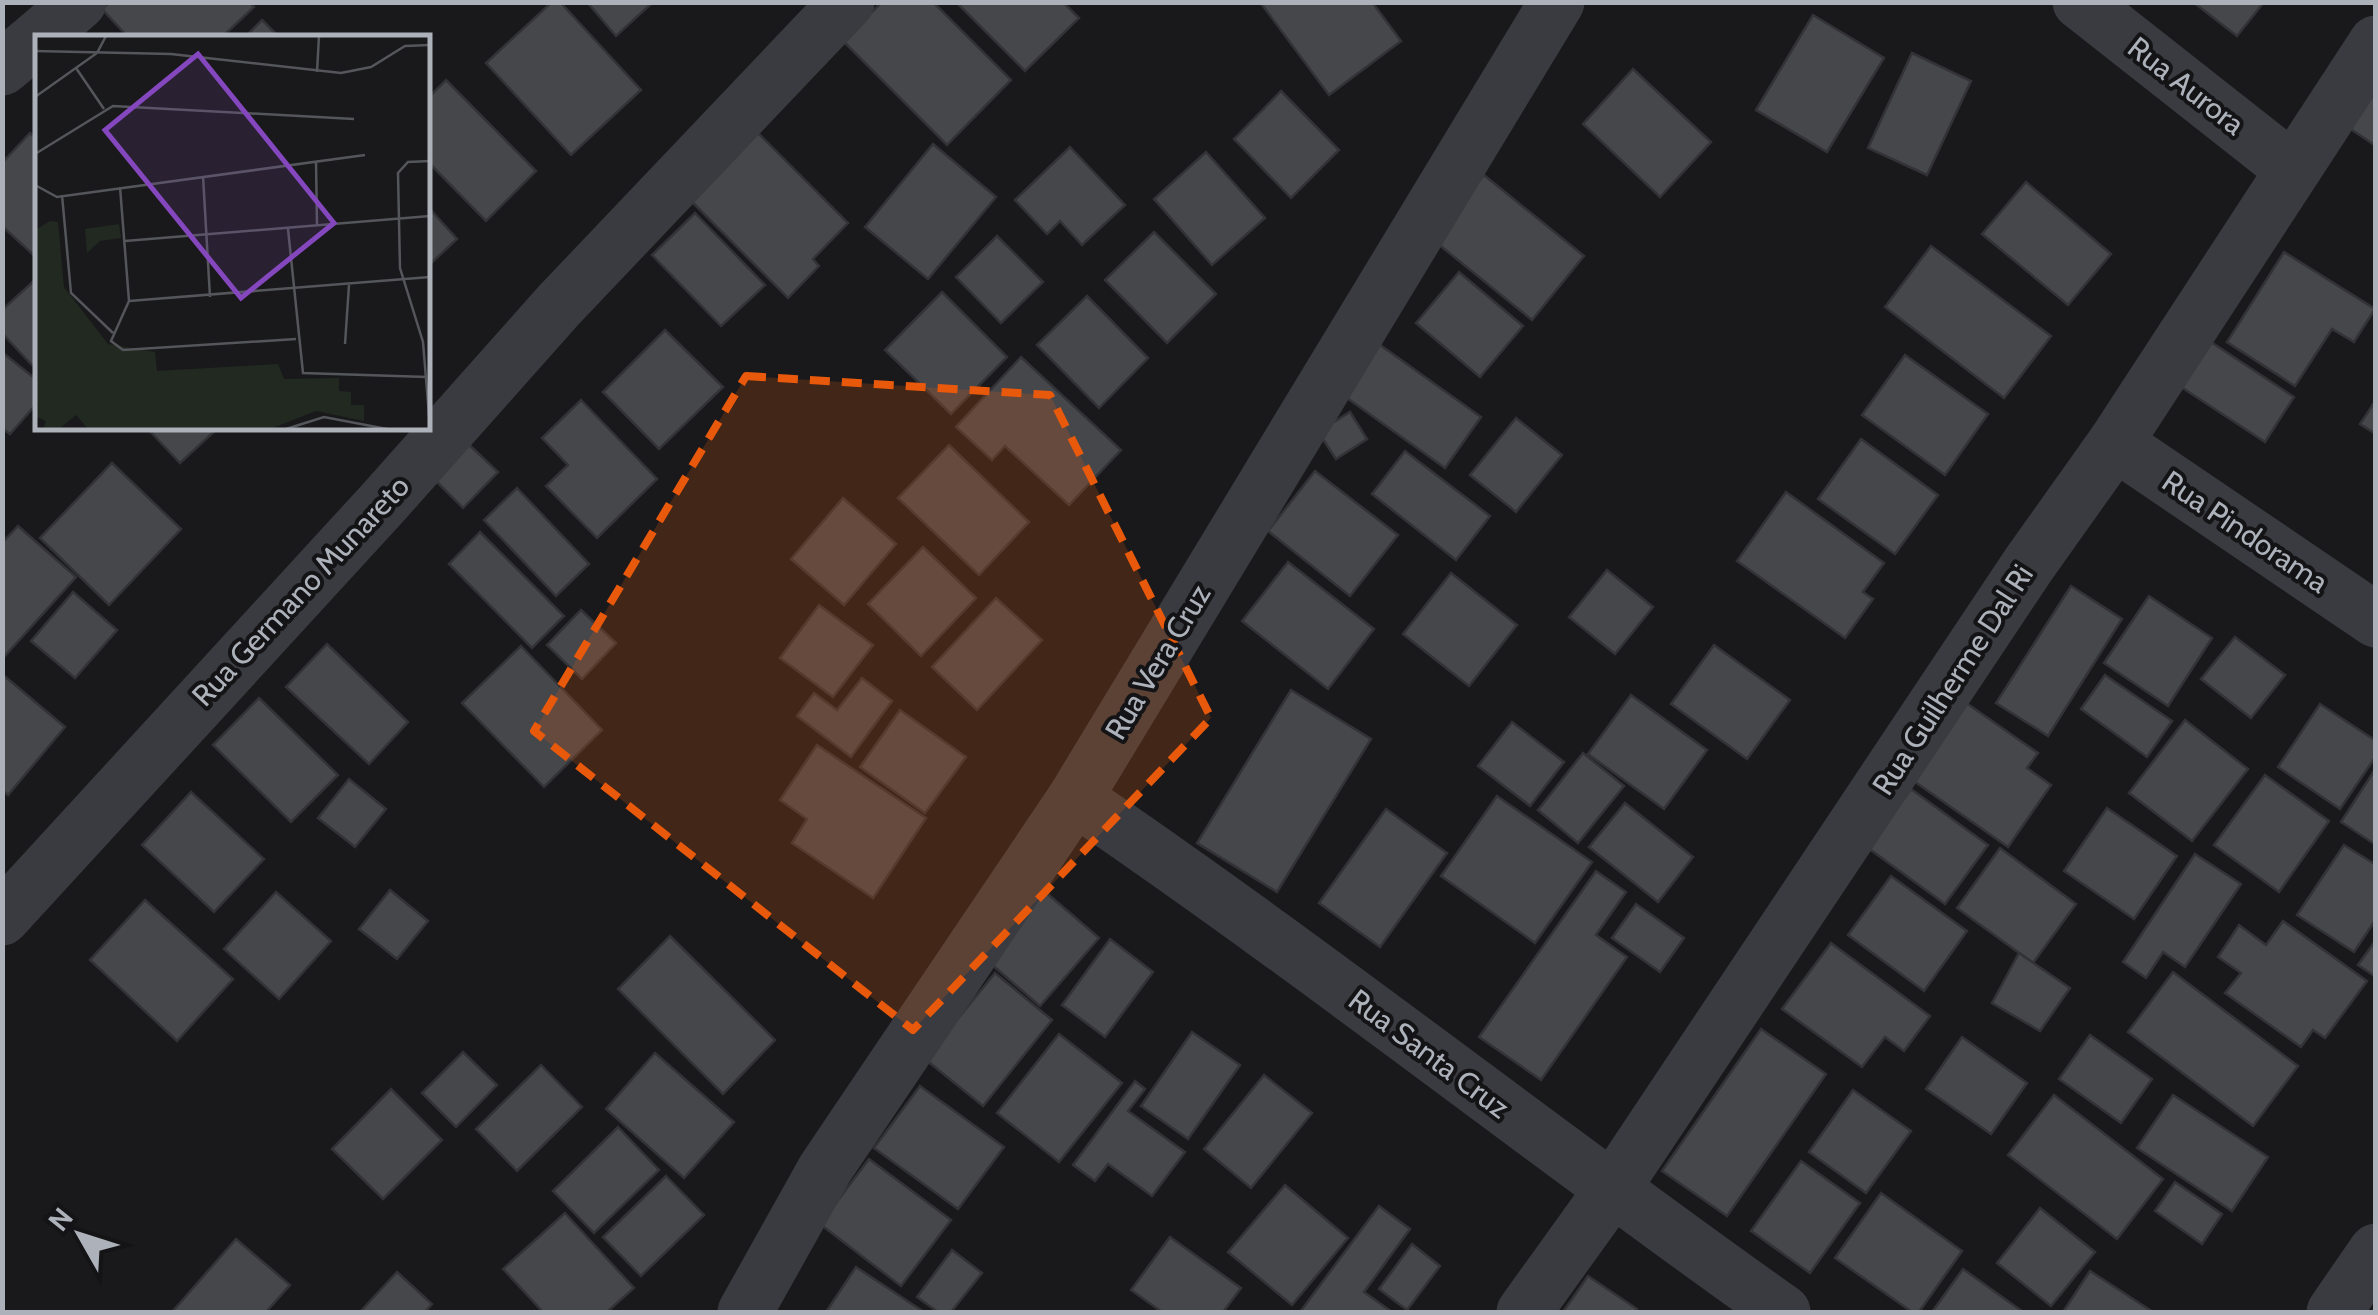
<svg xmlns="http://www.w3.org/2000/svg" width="2378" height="1315" font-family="Cabin,sans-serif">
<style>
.building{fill:#46474b;stroke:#333337;stroke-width:2.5}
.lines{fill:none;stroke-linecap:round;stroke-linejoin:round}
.minor{stroke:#3a3b40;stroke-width:55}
.tertiary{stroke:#3a3b40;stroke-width:55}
.marked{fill:#e8590c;fill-opacity:0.2;stroke:#e8590c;stroke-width:8;stroke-dasharray:20 12;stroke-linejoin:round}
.labels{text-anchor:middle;stroke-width:8;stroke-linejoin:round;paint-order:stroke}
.street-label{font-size:30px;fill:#acb1ba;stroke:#141416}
.inset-road{fill:none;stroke:#54565b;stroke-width:2.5}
.view{fill:#8547be;fill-opacity:0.15;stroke:#8547be;stroke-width:5}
.inset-edge{fill:none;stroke:#acb1ba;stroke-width:5}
</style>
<rect width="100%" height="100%" fill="#19191b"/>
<g class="building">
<path d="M110 2H249L254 7 221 38H129L102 9Z"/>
<path d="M552 2H560L641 90 571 155 486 63Z"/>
<path d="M587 2H653L616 36Z"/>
<path d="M882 2H933L1011 80 947 145 843 41Z"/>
<path d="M956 2H1063L1079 18 1025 71Z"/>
<path d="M1260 2H1372L1401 41 1329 95Z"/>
<path d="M2193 2H2264L2237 36Z"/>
<path d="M1813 15 1884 58 1827 152 1756 110Z"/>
<path d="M262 20 280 38H244Z"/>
<path d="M1912 53 1971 81 1927 175 1868 148Z"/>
<path d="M1633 69 1711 142 1660 197 1583 124Z"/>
<path d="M2376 70V146L2340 122Z"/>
<path d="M446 80 536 171 486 221 428 162V98Z"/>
<path d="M1281 91 1339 150 1291 198 1234 139Z"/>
<path d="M30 133 38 140V259L2 226V163Z"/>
<path d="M758 133 848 223 813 259 819 266 788 298 691 201Z"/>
<path d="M933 144 996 197 928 279 865 227Z"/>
<path d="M1070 147 1125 205 1082 245 1060 221 1047 234 1015 200Z"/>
<path d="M1206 152 1265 218 1212 265 1154 199Z"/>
<path d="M1484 175 1584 256 1532 320 1432 239Z"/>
<path d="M2026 182 2111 254 2068 305 1982 234Z"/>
<path d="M428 207 457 239 428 266Z"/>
<path d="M695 213 765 285 721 326 652 255Z"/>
<path d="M1154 232 1216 294 1167 343 1105 280Z"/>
<path d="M997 236 1043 282 1001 323 956 277Z"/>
<path d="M1931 246 2051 336 2004 398 1885 307Z"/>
<path d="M2284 252 2375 309 2354 342 2332 329 2295 386 2227 342Z"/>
<path d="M1459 272 1523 326 1480 377 1416 323Z"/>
<path d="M38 277V360L32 365 2 333V310Z"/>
<path d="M942 292 1007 357 951 414 885 350Z"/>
<path d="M1087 296 1148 358 1099 408 1037 345Z"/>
<path d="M665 330 723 387 659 449 603 392Z"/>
<path d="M1369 337 1481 417 1445 468 1333 388Z"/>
<path d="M2208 340 2294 397 2265 442 2178 385Z"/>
<path d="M2 352 38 381V402L10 434 2 428Z"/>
<path d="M1905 355 1988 414 1945 475 1862 415Z"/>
<path d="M1021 357 1121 450 1069 505 1005 446 992 460 956 427Z"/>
<path d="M581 400 657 479 597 538 546 486 568 465 542 438Z"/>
<path d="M2376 400V434L2360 424Z"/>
<path d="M1350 412 1367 439 1336 459 1318 432Z"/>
<path d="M1516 418 1562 455 1516 512 1470 475Z"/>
<path d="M147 428H218L180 463Z"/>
<path d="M463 439 498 472 463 508 429 474Z"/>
<path d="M1861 439 1938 495 1895 554 1818 499Z"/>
<path d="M949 445 1029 522 979 575 898 498Z"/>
<path d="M1405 451 1490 516 1456 560 1372 494Z"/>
<path d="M112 463 181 529 109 605 40 538Z"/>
<path d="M1315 471 1398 535 1350 596 1268 531Z"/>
<path d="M517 488 589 564 556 596 484 520Z"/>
<path d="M1786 492 1884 563 1863 592 1873 599 1845 638 1737 561Z"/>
<path d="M843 498 896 544 844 605 791 559Z"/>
<path d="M18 526 76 577 3 658 2 543Z"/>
<path d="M480 532 564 616 532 648 449 564Z"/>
<path d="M923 547 976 598 921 656 868 604Z"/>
<path d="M1288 562 1374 629 1328 689 1242 621Z"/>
<path d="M1607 570 1653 607 1615 654 1569 617Z"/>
<path d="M1451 573 1517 625 1469 686 1403 634Z"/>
<path d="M2071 586 2122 619 2048 736 1996 703Z"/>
<path d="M73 592 117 630 75 678 31 641Z"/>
<path d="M2149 596 2212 638 2168 706 2104 663Z"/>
<path d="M996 598 1042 640 977 710 932 667Z"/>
<path d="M819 605 873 645 833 697 780 658Z"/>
<path d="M581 610 616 643 582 679 547 645Z"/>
<path d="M2235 637 2285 675 2251 718 2201 679Z"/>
<path d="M327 644 408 722 369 764 286 687Z"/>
<path d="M1714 645 1790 700 1747 759 1671 704Z"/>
<path d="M521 646 602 730 544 787 462 703Z"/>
<path d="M2 674 65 727 8 795 2 790Z"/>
<path d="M2105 675 2172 721 2147 757 2081 709Z"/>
<path d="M862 678 892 701 851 757 797 716 814 693 837 710Z"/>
<path d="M1291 690 1371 739 1277 892 1197 843Z"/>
<path d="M1631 695 1707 750 1664 809 1588 754Z"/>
<path d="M259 698 338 775 291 822 213 745Z"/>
<path d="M1962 700 2038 753 2027 768 2051 785 2008 847 1908 777Z"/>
<path d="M2320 704 2376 741V756L2340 809 2278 767Z"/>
<path d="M900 710 966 757 925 813 860 767Z"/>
<path d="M2185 720 2248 769 2192 841 2129 793Z"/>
<path d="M1512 722 1564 762 1530 806 1478 766Z"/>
<path d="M817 745 926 818 873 898 792 843 807 819 780 800Z"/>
<path d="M1583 753 1624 786 1578 843 1538 810Z"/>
<path d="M2376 768V845L2341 822Z"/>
<path d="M2265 775 2329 821 2279 892 2214 845Z"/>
<path d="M349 779 386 809 355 847 318 818Z"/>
<path d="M1911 789 1988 845 1945 904 1868 848Z"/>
<path d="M191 792 264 859 214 912 142 845Z"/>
<path d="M1497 796 1592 862 1535 943 1441 876Z"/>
<path d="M1625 803 1693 857 1658 902 1589 847Z"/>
<path d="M2107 808 2177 856 2134 919 2064 871Z"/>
<path d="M1386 809 1447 853 1380 947 1319 903Z"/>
<path d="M2344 845 2376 865V919L2354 952 2297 915Z"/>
<path d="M2000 848 2076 904 2033 963 1957 908Z"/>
<path d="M2195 854 2241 884 2185 967 2163 952 2146 978 2123 962Z"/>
<path d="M1596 871 1626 892 1596 935 1627 957 1541 1080 1479 1037Z"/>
<path d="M1891 876 1967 931 1924 991 1848 935Z"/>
<path d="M1042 889 1099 938 1040 1006 983 957Z"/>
<path d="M390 890 428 921 397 959 359 929Z"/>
<path d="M276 892 331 941 279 999 224 949Z"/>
<path d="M145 900 233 979 177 1041 90 960Z"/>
<path d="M1636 904 1684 938 1660 972 1612 938Z"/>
<path d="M2283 921 2367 981 2325 1038 2313 1030 2301 1047 2225 993 2241 973 2218 957 2239 925 2266 945Z"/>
<path d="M670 936 775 1040 723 1094 618 989Z"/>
<path d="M1110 939 1153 972 1105 1037 1062 1005Z"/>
<path d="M2376 940V977L2358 965Z"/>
<path d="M1831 943 1930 1016 1904 1051 1885 1037 1862 1067 1782 1009Z"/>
<path d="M2019 953 2070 988 2040 1031 1992 1003Z"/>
<path d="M2173 972 2298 1066 2253 1126 2128 1032Z"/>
<path d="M995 973 1052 1020 983 1106 925 1059Z"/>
<path d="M1761 1029 1826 1074 1727 1216 1662 1171Z"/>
<path d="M1192 1032 1240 1065 1188 1139 1141 1106Z"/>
<path d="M1059 1034 1122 1083 1059 1162 997 1113Z"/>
<path d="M2090 1035 2152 1079 2121 1123 2059 1079Z"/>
<path d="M1962 1037 2027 1083 1991 1134 1926 1089Z"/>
<path d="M463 1052 497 1085 456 1127 422 1093Z"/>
<path d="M655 1053 734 1122 684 1178 606 1109Z"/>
<path d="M541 1065 582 1107 517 1171 476 1129Z"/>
<path d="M1264 1075 1312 1113 1251 1188 1204 1149Z"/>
<path d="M1135 1081 1145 1089 1128 1111 1185 1152 1152 1196 1108 1164 1095 1181 1073 1165Z"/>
<path d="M920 1086 1004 1147 958 1209 874 1148Z"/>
<path d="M391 1089 442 1140 383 1199 332 1149Z"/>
<path d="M1853 1090 1911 1131 1866 1193 1809 1152Z"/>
<path d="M2054 1095 2163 1179 2117 1239 2008 1155Z"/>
<path d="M2173 1095 2268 1157 2232 1211 2137 1148Z"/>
<path d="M618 1127 659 1170 594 1233 553 1191Z"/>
<path d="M869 1159 951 1220 901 1286 820 1224Z"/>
<path d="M1801 1161 1860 1203 1810 1273 1751 1231Z"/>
<path d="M666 1176 704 1215 641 1276 603 1237Z"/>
<path d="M2175 1182 2222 1214 2202 1244 2155 1211Z"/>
<path d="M1285 1185 1348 1238 1292 1305 1228 1252Z"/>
<path d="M1881 1193 1962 1251 1919 1312H1912L1835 1258Z"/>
<path d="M1379 1206 1410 1229 1364 1292 1392 1312H1300Z"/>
<path d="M2040 1208 2095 1252 2051 1306 1997 1263Z"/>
<path d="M565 1213 634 1288 607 1312H543L503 1269Z"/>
<path d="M1170 1237 1241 1288 1223 1312H1162L1131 1290Z"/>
<path d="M236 1239 290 1285 266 1312H172Z"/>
<path d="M1412 1244 1440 1266 1407 1310 1379 1289Z"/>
<path d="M952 1250 982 1273 951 1312H938L917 1297Z"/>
<path d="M856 1267 924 1312H826Z"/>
<path d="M1963 1269 2023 1312H1932Z"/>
<path d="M2090 1271 2153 1312H2063Z"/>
<path d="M397 1272 432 1304 425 1312H360Z"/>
<path d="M1588 1276 1637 1309 1635 1312H1563Z"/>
</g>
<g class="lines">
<g class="minor">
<path d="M2080 2 2292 169"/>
<path d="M2115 443 2376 620"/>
<path d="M1075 798C1316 962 1545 1144 1783 1312"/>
<path d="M2 918 381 505 559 305 847 2"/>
<path d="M745 1312 825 1169 1075 798 1557 2"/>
<path d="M1524 1312 1611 1191 2029 564 2115 443 2376 43"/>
</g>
<g class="tertiary">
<path d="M38 38 79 2"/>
<path d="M2 68 38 38"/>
<path d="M2334 1312 2376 1251"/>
</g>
</g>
<path class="marked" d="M746 376 1050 395 1211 718 913 1030 534 731Z"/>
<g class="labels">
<g class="street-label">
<text transform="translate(2186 86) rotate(38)" y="10">Rua Aurora</text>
<text transform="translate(2245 532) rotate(34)" y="10">Rua Pindorama</text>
<text transform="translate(301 591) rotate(-47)" y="10">Rua Germano Munareto</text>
<text transform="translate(1158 662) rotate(-59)" y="10">Rua Vera Cruz</text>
<text transform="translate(1953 680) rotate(-57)" y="10">Rua Guilherme Dal Ri</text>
<text transform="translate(1429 1054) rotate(37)" y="10">Rua Santa Cruz</text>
</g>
</g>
<g transform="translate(35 35)">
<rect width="395" height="395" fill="#19191b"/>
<path d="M15 186 23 187 29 252 73 309 120 317 122 336 243 329 249 344 304 343V356L316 357V370H329V386L281 376 235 394H53L41 380 24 394H8L11 386 0 381V195ZM84 189 86 203 65 206 52 218 50 194Z" fill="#212921"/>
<path class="inset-road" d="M0 16 136 19 306 38 336 32 370 11 395 10M41 33 69 74M282 37 284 1M0 62 62 18 71 1M0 119 78 71 319 84M281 126 282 191M395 126 373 127 363 138 365 233 388 307 395 393M168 141 175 262M0 150 22 162 330 120M85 152 94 266M27 160 36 258 78 298M253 194 268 338 392 342M90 206 395 181M94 266 395 242M94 266 76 306 88 315 261 304M310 309 314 250M251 394 289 382 352 394"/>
<path class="view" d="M163 19 299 188 206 263 70 95Z"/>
<rect width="395" height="395" class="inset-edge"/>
</g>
<rect width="2378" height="1315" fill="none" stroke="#acb1ba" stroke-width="10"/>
<g transform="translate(80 1235) rotate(309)" stroke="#141416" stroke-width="8" paint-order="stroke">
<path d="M0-8L18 38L0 25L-18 38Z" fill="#acb1ba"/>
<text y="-15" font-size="28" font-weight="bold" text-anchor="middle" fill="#acb1ba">N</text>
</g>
</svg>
